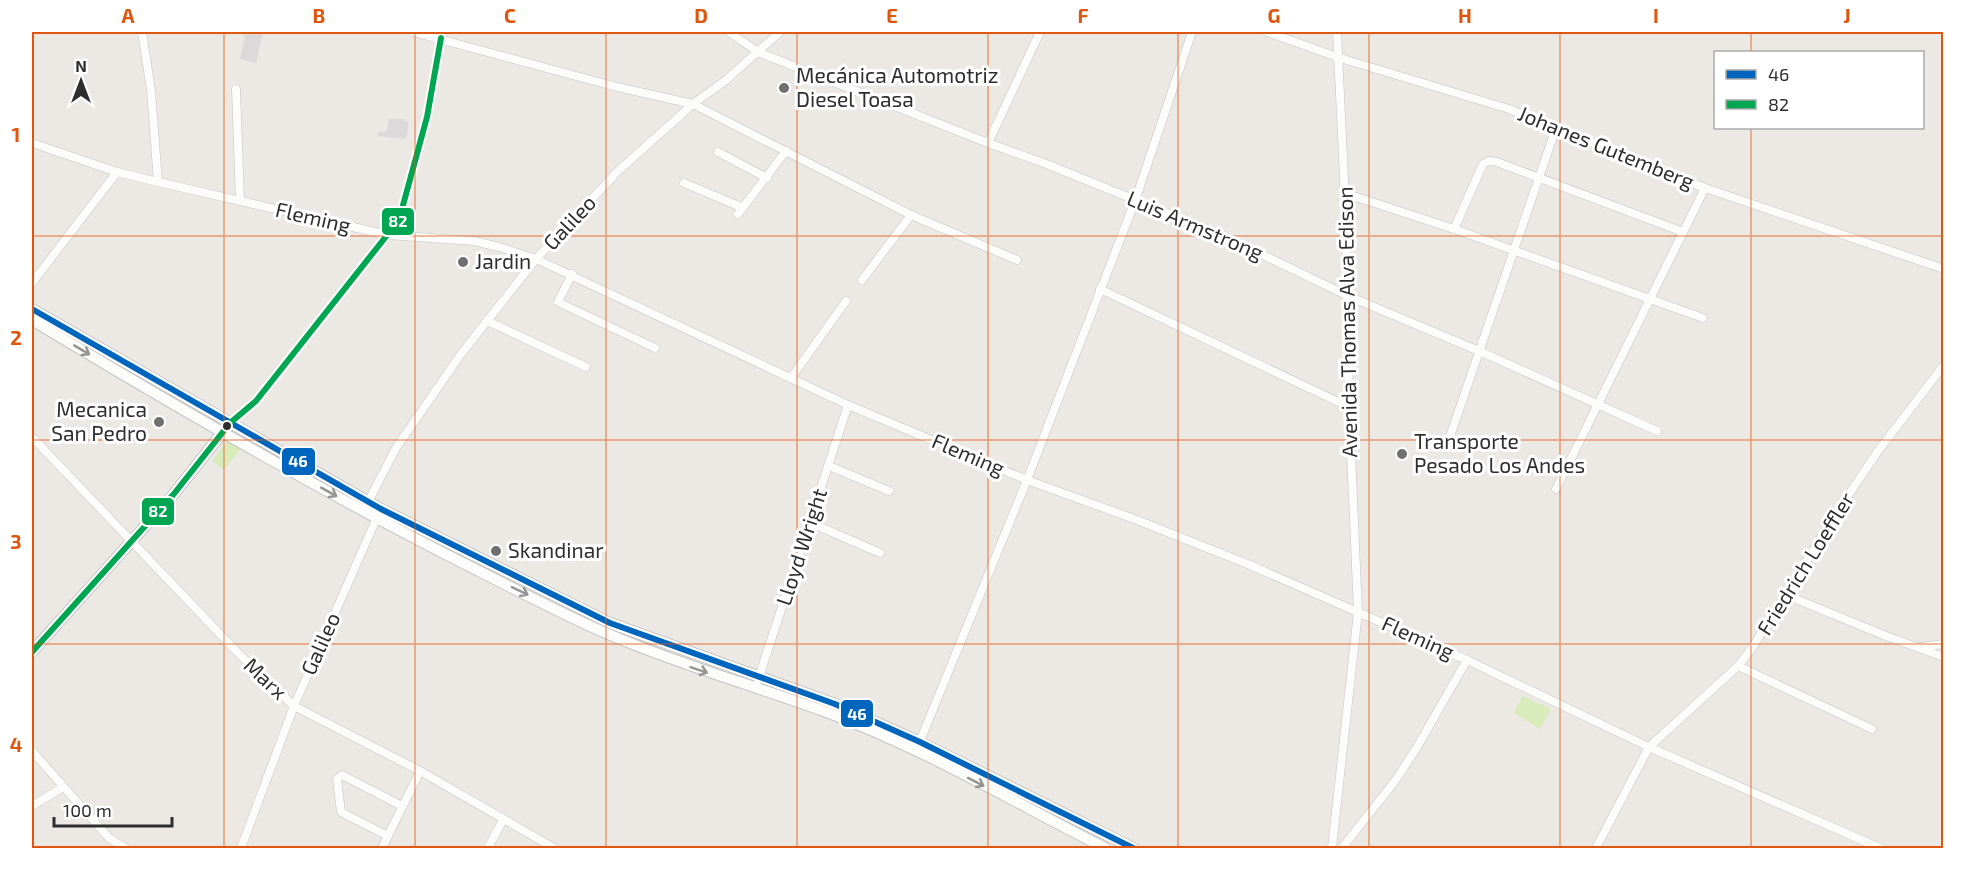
<svg xmlns="http://www.w3.org/2000/svg" width="1975" height="880" font-family="'Exo 2',sans-serif">
<style>
.industrial{fill:#dcd9db}
.pitch{fill:#d9eabb}
.lines{fill:none;stroke-linecap:round;stroke-linejoin:round}
.street-casing{stroke:#c5c4c5;stroke-width:9}
.secondary-casing{stroke:#c5c4c5;stroke-width:12}
.street{stroke:#fcfcfb;stroke-width:8}
.secondary{stroke:#fcfcfb;stroke-width:10}
.bus-1-casing{stroke:#fff;stroke-width:10}
.bus-2-casing{stroke:#fff;stroke-width:10}
.bus-1{stroke:#0065bd;stroke-width:6}
.bus-2{stroke:#00a651;stroke-width:6}
.oneway{stroke:#959594}
.grid{fill:none;stroke:#df570e;stroke-width:1.5;stroke-opacity:0.55}
.poi-dot{fill:#706f6e;stroke:#fff;stroke-width:2}
.bus-dot{fill:#2e2e2e;stroke:#fff;stroke-width:2}
.labels{text-anchor:middle;stroke-width:6;stroke-linejoin:round;paint-order:stroke}
.poi-label{font-size:21px;fill:#2e2e2e;stroke:#fff;text-anchor:start}
.street-label{font-size:21px;fill:#2e2e2e;stroke:#fff}
.line-badge{stroke:#fff;stroke-width:2}
.badge-label{font-size:16px;text-anchor:middle;font-weight:bold;fill:#fff}
.neatline{fill:none;stroke:#df570e;stroke-width:2}
.grid-label{font-size:20px;text-anchor:middle;font-weight:bold;fill:#df570e}
</style>
<rect width="100%" height="100%" fill="#ece8e4"/>
<g class="industrial">
<path d="M237 32H263L256 63 240 59 245 36Z"/>
<path d="M389 119H402L409 123 406 139 378 136V132L387 131Z"/>
</g>
<g class="pitch">
<path d="M228 440 241 449 224 470 212 461Z"/>
<path d="M1522 696 1551 709 1540 729 1514 713Z"/>
</g>
<g class="lines">
<g class="street-casing">
<g id="street">
<path d="M142 32 151 90 158 182"/>
<path d="M413 32 617 87 693 104 911 215 1017 260"/>
<path d="M729 32 758 52 988 143 1044 163 1224 236 1348 296 1479 351 1657 431"/>
<path d="M1267 32 1340 58 1509 109 1705 188 1944 269"/>
<path d="M236 89 240 201"/>
<path d="M32 143 117 172 158 182 388 235 474 241 499 247 536 259 848 405 1027 480 1137 520 1250 565 1467 660 1649 747 1880 848"/>
<path d="M988 143 1040 32"/>
<path d="M718 152 767 178"/>
<path d="M684 183 741 207"/>
<path d="M1344 193 1454 229 1703 318"/>
<path d="M738 214 786 151"/>
<path d="M1454 229 1483 164 1489 161 1497 162 1683 232"/>
<path d="M572 274 558 302 655 348"/>
<path d="M862 280 911 215"/>
<path d="M32 283 117 172"/>
<path d="M1100 289 1349 407"/>
<path d="M487 321 586 367"/>
<path d="M791 378 846 301"/>
<path d="M230 423 256 401 399 220 427 117 441 38"/>
<path d="M32 437 240 655 294 706 420 771 554 848"/>
<path d="M1446 448 1556 128"/>
<path d="M829 466 889 491"/>
<path d="M1556 489 1705 188"/>
<path d="M366 506 396 448 461 354 536 259 617 172 693 104 726 80 780 32"/>
<path d="M811 523 880 553"/>
<path d="M1786 595 1886 636 1944 657"/>
<path d="M1920 647 1944 644"/>
<path d="M1738 666 1872 729"/>
<path d="M758 680 848 405"/>
<path d="M918 746 1027 480 1135 201 1192 32"/>
<path d="M32 751 109 838 125 848"/>
<path d="M32 806 63 787"/>
<path d="M388 836 341 812 337 779 342 775 402 806"/>
<path d="M241 848 294 706 378 515"/>
<path d="M382 848 420 771"/>
<path d="M488 848 503 820"/>
<path d="M1332 848 1358 612 1349 407 1346 219 1337 32"/>
<path d="M1342 848 1395 781 1416 749 1467 660"/>
<path d="M1596 848 1649 747 1738 666 1752 648 1835 515 1878 451 1944 365"/>
</g>
</g>
<g class="secondary-casing">
<g id="secondary">
<path d="M32 309 381 509 610 623 835 704 920 742 1133 848"/>
<path d="M32 320C171 404 312 486 457 560 507 585 557 612 608 634 680 665 756 686 829 713 925 749 1014 802 1105 848"/>
<path d="M32 652 173 495 226 428"/>
</g>
</g>
<use href="#street" class="street"/>
<use href="#secondary" class="secondary"/>
<g class="bus-1-casing">
<path id="bus-1" d="M32 309 381 509 610 623 835 704 920 742 1133 848"/>
</g>
<g class="bus-2-casing">
<path id="bus-2" d="M32 652 173 495 230 423 256 401 399 220 427 117 441 38"/>
</g>
<use href="#bus-1" class="bus-1"/>
<use href="#bus-2" class="bus-2"/>
</g>
<defs><path id="oneway-shaft" d="M-6 0H5M1.5-3L5.5 0L1.5 3" fill="none" stroke-width="1.6" stroke-linecap="round" stroke-linejoin="round" transform="scale(1.5)"/></defs>
<g class="oneway">
<use href="#oneway-shaft" transform="translate(82 350) rotate(31)"/>
<use href="#oneway-shaft" transform="translate(329 492) rotate(29)"/>
<use href="#oneway-shaft" transform="translate(520 591) rotate(26)"/>
<use href="#oneway-shaft" transform="translate(699 670) rotate(19)"/>
<use href="#oneway-shaft" transform="translate(976 782) rotate(27)"/>
</g>
<path class="grid" d="M224 32V848M415 32V848M606 32V848M797 32V848M988 32V848M1178 32V848M1369 32V848M1560 32V848M1751 32V52M1751 128V848M32 236H1944M32 440H1944M32 644H1944"/>
<g class="poi-dot">
<circle cx="784" cy="88" r="6"/>
<circle cx="463" cy="262" r="6"/>
<circle cx="159" cy="422" r="6"/>
<circle cx="1402" cy="454" r="6"/>
<circle cx="496" cy="551" r="6"/>
</g>
<circle class="bus-dot" cx="227" cy="426" r="5"/>
<g class="labels">
<g class="poi-label">
<text x="796" y="83">Mecánica Automotriz<tspan x="796" dy="24">Diesel Toasa</tspan></text>
<text x="475" y="269">Jardin</text>
<text x="147" y="417" text-anchor="end">Mecanica<tspan x="147" dy="24">San Pedro</tspan></text>
<text x="1414" y="449">Transporte<tspan x="1414" dy="24">Pesado Los Andes</tspan></text>
<text x="508" y="558">Skandinar</text>
</g>
<g class="street-label">
<text transform="translate(1606 148) rotate(22)" y="7">Johanes Gutemberg</text>
<text transform="translate(313 218) rotate(13)" y="7">Fleming</text>
<text transform="translate(570 223) rotate(-47)" y="7">Galileo</text>
<text transform="translate(1195 226) rotate(23)" y="7">Luis Armstrong</text>
<text transform="translate(1348 322) rotate(-91)" y="7">Avenida Thomas Alva Edison</text>
<text transform="translate(968 455) rotate(23)" y="7">Fleming</text>
<text transform="translate(802 547) rotate(-72)" y="7">Lloyd Wright</text>
<text transform="translate(1806 564) rotate(-58)" y="7">Friedrich Loeffler</text>
<text transform="translate(1418 638) rotate(24)" y="7">Fleming</text>
<text transform="translate(321 644) rotate(-66)" y="7">Galileo</text>
<text transform="translate(265 679) rotate(43)" y="7">Marx</text>
</g>
</g>
<g class="line-badge">
<rect x="381" y="207" width="34" height="29" rx="6" fill="#00a651"/>
<rect x="281" y="447" width="35" height="29" rx="6" fill="#0065bd"/>
<rect x="141" y="497" width="34" height="29" rx="6" fill="#00a651"/>
<rect x="840" y="699" width="34" height="29" rx="6" fill="#0065bd"/>
</g>
<g class="badge-label">
<text x="398" y="227">82</text>
<text x="298" y="467">46</text>
<text x="158" y="517">82</text>
<text x="857" y="720">46</text>
</g>
<rect width="1975" height="880" fill="none" stroke="#ffffff" stroke-width="66"/>
<rect x="1714" y="51" width="210" height="78" fill="#ffffff" stroke="#ababab" stroke-width="1.5"/>
<rect x="1726" y="70" width="30" height="9" fill="#0065bd" stroke="#ababab" stroke-width="1.5"/>
<text x="1768" y="81" font-size="18" fill="#2e2e2e">46</text>
<rect x="1726" y="100" width="30" height="9" fill="#00a651" stroke="#ababab" stroke-width="1.5"/>
<text x="1768" y="111" font-size="18" fill="#2e2e2e">82</text>
<g transform="translate(81 81)" stroke="#ffffff" stroke-width="4.5" paint-order="stroke">
<path d="M0-4.5L10 22L0 15L-10 22Z" fill="#2e2e2e"/>
<text y="-9" font-size="16" font-weight="bold" text-anchor="middle" fill="#2e2e2e">N</text>
</g>
<path d="M54 817v9h118v-9" fill="none" stroke="#2e2e2e" stroke-width="3"/>
<text x="63" y="817" font-size="18" fill="#2e2e2e" stroke="#ffffff" stroke-width="4.5" paint-order="stroke">100 m</text>
<rect x="33" y="33" width="1909" height="814" class="neatline"/>
<g class="grid-label">
<text x="128" y="23">A</text>
<text x="319" y="23">B</text>
<text x="510" y="23">C</text>
<text x="701" y="23">D</text>
<text x="892" y="23">E</text>
<text x="1083" y="23">F</text>
<text x="1274" y="23">G</text>
<text x="1465" y="23">H</text>
<text x="1656" y="23">I</text>
<text x="1847" y="23">J</text>
<text x="16" y="142">1</text>
<text x="16" y="345">2</text>
<text x="16" y="549">3</text>
<text x="16" y="752">4</text>
</g>
</svg>
